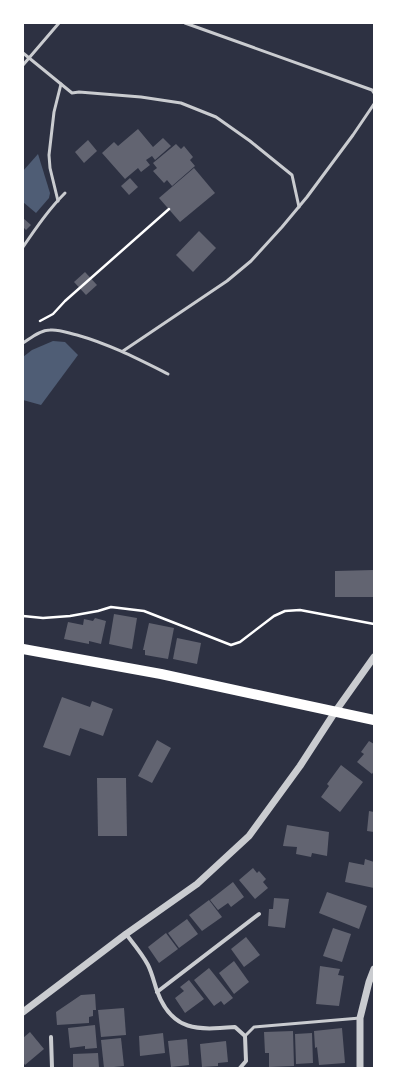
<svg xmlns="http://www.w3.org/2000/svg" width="397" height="1091" font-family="Signika,sans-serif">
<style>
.water{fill:#4f5d75}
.building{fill:#626471}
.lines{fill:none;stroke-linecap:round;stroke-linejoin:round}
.path{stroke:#fff;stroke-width:2.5}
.service{stroke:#caccd0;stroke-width:3}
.minor{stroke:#caccd0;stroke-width:4}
.tertiary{stroke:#caccd0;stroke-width:7}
.primary{stroke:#fff;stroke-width:10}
</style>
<rect width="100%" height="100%" fill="#2d3142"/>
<g class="water">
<path d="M38 154 50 193 49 198 36 213 23 202V171Z"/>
<path d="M53 341 65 342 78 355 41 405 23 400V357L32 350Z"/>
</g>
<g class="building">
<path d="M138 129 153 147 163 138 171 146 155 160 152 156 146 160 150 165 141 172 138 168 125 179 102 153 114 142 118 146Z"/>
<path d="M88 140 97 151 84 163 75 152Z"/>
<path d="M176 144 181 149 184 146 193 157 190 160 195 166 172 186 167 180 164 183 153 171 157 168 153 163Z"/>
<path d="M194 168 215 193 180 222 159 198Z"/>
<path d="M130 178 138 187 129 195 121 186Z"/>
<path d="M23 218 31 225 26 230 23 227Z"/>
<path d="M199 231 216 248 193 272 176 255Z"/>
<path d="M85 272 97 285 86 295 74 282Z"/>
<path d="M374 570V597H335V571Z"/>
<path d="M114 614 137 618 132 649 109 644Z"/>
<path d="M95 618 106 621 101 644 89 641V644L64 639 68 622 83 625 84 619 93 621Z"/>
<path d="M149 623 174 628 168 659 145 655V650H143Z"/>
<path d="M177 638 201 643 197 664 173 659Z"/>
<path d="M62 697 90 707 92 701 113 709 103 736 80 728 70 756 43 747Z"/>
<path d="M157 740 171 748 152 783 138 776Z"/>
<path d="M369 741 374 744V771L372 774 357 762 364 754 361 752Z"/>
<path d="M341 765 363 782 340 812 321 797 329 786 327 784Z"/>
<path d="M97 778H126L127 836H98Z"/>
<path d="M369 811 374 812V832L367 831Z"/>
<path d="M287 825 329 832 327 856 312 853 311 857 296 854 297 847 283 846Z"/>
<path d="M365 859 374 862V888L345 882 349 862 364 865Z"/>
<path d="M253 868 257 873 259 871 266 879 263 882 268 888 255 899 239 880Z"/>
<path d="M233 882 244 897 231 907 228 903 218 910 210 900Z"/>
<path d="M327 892 367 906 359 929 319 913Z"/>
<path d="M274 898 289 899 285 928 268 926 269 909H273Z"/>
<path d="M209 900 222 917 202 931 189 915Z"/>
<path d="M187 919 198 934 179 948 168 933Z"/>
<path d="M333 928 351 934 342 962 323 956Z"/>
<path d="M166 933 178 949 159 963 148 947Z"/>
<path d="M246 937 260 955 244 967 231 949Z"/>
<path d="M234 961 249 982 234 994 219 973Z"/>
<path d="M320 966 340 969 338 975 344 976 339 1006 316 1004Z"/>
<path d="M209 968 233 998 224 1005 221 1001 214 1006 194 980Z"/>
<path d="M189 980 204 999 185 1013 175 998 184 991 180 987Z"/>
<path d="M95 994 96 1010H93V1016L89 1017V1023L57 1025 56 1012 81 995Z"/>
<path d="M124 1008 126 1035 101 1037 98 1010Z"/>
<path d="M95 1025 97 1048 85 1049V1046L70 1048 68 1028Z"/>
<path d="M342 1028 345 1063 319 1065 317 1047 315 1048 314 1031Z"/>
<path d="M293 1031 294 1066 269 1067V1053H265L264 1032Z"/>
<path d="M30 1032 44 1049 25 1065 23 1062V1038Z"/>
<path d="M163 1033 165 1053 140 1056 139 1036Z"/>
<path d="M312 1033 313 1063 296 1064 295 1034Z"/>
<path d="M121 1038 124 1066 104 1068 101 1040Z"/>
<path d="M187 1039 189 1065 171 1067 168 1041Z"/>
<path d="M226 1041 228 1062 218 1063V1066L202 1067 200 1044Z"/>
<path d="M98 1053 99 1068H73V1054Z"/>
</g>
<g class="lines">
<g class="path">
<path d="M40 321 53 314 65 301 169 209"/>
<path d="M23 616 43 618 70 616 98 611 111 607 144 611 231 645 240 642 274 616 285 611 300 610 374 624"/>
</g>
<g class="service">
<path d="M185 23 372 90 374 93"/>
<path d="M23 53 72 93 79 92 141 97 181 103 216 117 250 141 292 175 299 207"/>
<path d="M23 65 59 23"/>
<path d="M58 201 50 168 49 155 54 112 61 84"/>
<path d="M23 247C36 228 49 209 65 193"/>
<path d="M23 343C31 338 40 330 50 330 59 329 68 333 77 335 109 344 138 359 168 374"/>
<path d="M123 351 227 281 251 261 282 227 307 197 353 135 374 104"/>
<path d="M245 1036 254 1027 360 1018"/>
</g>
<g class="minor">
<path d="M126 934C133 943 143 955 148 965 152 973 154 982 157 991 172 1032 198 1030 235 1027L245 1036 246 1061 240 1068"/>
<path d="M157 992 259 914"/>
<path d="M51 1037 52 1068"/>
</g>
<g class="tertiary">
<path d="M23 1012 126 934 197 884 249 836 300 766 335 712 374 657"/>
<path d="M360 1068V1018L369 982 374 969"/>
</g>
<path class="primary" d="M23 649 161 674 374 720"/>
</g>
<rect width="397" height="1091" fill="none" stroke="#ffffff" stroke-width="48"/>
</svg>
